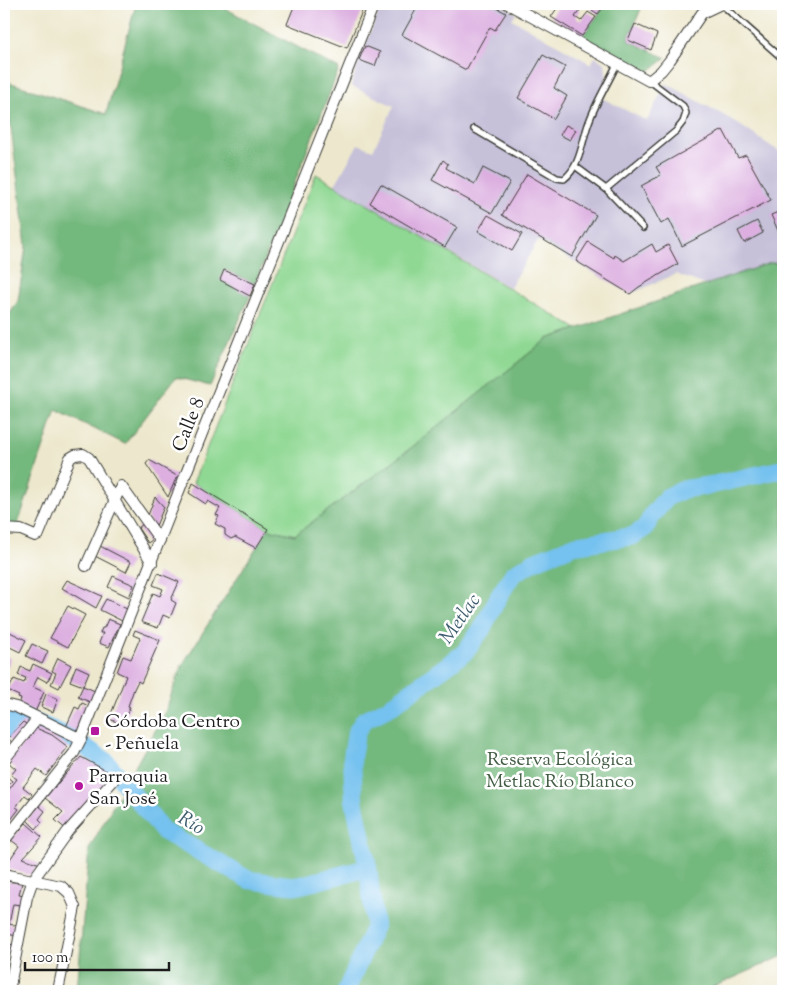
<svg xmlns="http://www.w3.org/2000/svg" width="787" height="995" font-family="'Sorts Mill Goudy',serif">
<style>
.industrial{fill:#c6c0d9}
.green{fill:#8fd893;stroke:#567a58}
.forest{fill:#73b87d;stroke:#486a4c}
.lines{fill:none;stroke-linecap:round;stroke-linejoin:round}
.river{stroke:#75c1ef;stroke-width:18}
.building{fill:#dcafe0}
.lane-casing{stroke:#3b3b37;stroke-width:8}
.street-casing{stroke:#3b3b37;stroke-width:12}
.lane{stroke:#fff;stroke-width:5}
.street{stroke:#fff;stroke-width:10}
.poi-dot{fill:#b5179e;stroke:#fff;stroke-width:2}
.labels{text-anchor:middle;stroke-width:5;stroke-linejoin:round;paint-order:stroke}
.street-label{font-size:19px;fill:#1c1c1c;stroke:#fff}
.poi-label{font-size:19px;fill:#1c1c1c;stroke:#fff;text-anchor:start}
.park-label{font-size:19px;fill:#445e46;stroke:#fff}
.water-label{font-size:20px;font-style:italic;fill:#405e70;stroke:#fff}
</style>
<rect width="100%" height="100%" fill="#fff"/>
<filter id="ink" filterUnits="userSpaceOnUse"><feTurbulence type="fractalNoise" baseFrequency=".02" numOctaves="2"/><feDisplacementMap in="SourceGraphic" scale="10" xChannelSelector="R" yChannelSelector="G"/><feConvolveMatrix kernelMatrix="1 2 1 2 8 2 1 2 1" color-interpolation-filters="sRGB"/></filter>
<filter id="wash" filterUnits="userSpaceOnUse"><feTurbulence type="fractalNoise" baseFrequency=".0096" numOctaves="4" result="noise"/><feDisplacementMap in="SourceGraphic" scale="20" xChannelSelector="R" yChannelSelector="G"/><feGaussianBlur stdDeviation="1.12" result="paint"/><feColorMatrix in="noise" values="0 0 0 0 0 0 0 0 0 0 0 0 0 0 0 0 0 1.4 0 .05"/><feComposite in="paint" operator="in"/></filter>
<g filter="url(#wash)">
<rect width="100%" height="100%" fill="#ede8cd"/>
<path class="industrial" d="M382 4H500L516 13 512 19 591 64 595 57 605 63 607 80 600 97 647 121 666 83 732 120 783 154V263H770L705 285 676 274 630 294 538 240 510 288 335 185 358 144 373 150 394 106 351 86 359 60Z"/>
<path class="green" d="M316 174 577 329 547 339 411 448 295 535 268 529 193 483Z"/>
<g class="forest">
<path d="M136 4H217L339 69 255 284 225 270 220 279 250 296 210 386 176 377 125 444 56 410 17 527 4 525V323L18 301 26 246 5 81 106 114Z"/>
<path d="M606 4H643L628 40 666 58 648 72 582 36Z"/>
<path d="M770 263H783V956L704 991H77L89 849 164 715 181 667 268 529 295 535 411 448 547 339Z"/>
</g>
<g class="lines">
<g class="river">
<path d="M4 731 20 716 68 736 105 760 163 831 249 880 297 886 368 868"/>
<path d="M346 991 375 926 368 868 354 800 352 758 356 733 364 720 390 707 464 653 482 629 499 596 513 574 535 561 575 545 633 536 645 528 653 514 667 497 685 489 712 485 783 469"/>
</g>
</g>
<g id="blocks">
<g class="building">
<path d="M295 4H365L347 48 287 24Z"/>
<path d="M419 4H490L506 13 495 30 490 27 466 70 402 35Z"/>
<path d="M560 4H572L580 10 575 17 581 21 588 12 596 17 582 36 551 17Z"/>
<path d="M594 4H606L598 14 590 9Z"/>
<path d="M635 24 657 34 651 50 628 40Z"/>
<path d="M365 46 380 52 375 66 359 60Z"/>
<path d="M543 55 565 67 554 88 567 96 554 119 518 98Z"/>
<path d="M566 125 576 130 570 140 560 135Z"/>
<path d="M723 130 738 158 746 155 771 200 682 246 669 219 661 224 641 186 661 175 656 167Z"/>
<path d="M443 160 448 164 446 168 475 184 483 168 510 182 492 213 432 180Z"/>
<path d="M527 174 596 215 572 257 502 215Z"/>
<path d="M381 184 457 227 445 247 370 203Z"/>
<path d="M783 210V234L780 235 771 215Z"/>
<path d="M488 215 522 234 512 251 478 231Z"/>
<path d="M757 221 763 233 744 243 738 231Z"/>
<path d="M588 242 614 258 615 255 624 261 652 244 656 252 668 245 678 264 639 287 630 294 576 261Z"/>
<path d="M224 270 255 284 250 296 220 280Z"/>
<path d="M149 460 177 476 168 497 146 464Z"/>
<path d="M193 483 268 529 256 548 235 537 231 539 225 535V529L215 524 219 516 216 515 220 508 208 501 206 504 189 493Z"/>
<path d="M155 497 164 507 155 528 147 518Z"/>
<path d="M143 524 153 539 148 543 138 528Z"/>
<path d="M100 546 131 562 126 572 95 556Z"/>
<path d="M158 573 179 582 171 600 176 603 170 618 163 615 158 628 141 622 153 593 160 596 163 589 153 585Z"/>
<path d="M113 576 134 585 129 597 108 587Z"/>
<path d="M67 580 102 596 96 608 62 588Z"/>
<path d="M106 599 129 610 124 622 100 610Z"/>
<path d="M68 606 85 615 68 647 50 638Z"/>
<path d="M108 619 120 624 109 647 99 643 103 633H100L102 628H104Z"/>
<path d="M135 630 160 640 141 683 138 681 134 689 128 706 130 707 122 724 109 719 126 676 117 672 123 656 131 659 140 638 133 635Z"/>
<path d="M8 631 26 640 20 652 4 644V640Z"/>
<path d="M32 644 48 651 42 664 26 656Z"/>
<path d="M4 655 11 659 4 674Z"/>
<path d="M58 658 71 665 59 688 51 684 56 673 52 671Z"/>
<path d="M33 664 52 673 47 682 38 677 33 687 44 692 35 712 19 704 21 699 18 698 19 696 8 691 4 701V684L10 687 14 679 24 683 26 678 18 675 21 667 30 671Z"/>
<path d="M76 666 89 672 83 686 70 681Z"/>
<path d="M83 686 95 691 90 702 78 697Z"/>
<path d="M46 694 58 699 53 712 41 707Z"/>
<path d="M82 703 89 706 78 732 66 727 75 707 79 709Z"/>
<path d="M23 722 28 725 13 744 8 738Z"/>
<path d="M36 728 52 735 68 747 46 776 37 769 23 787 32 794 29 798 25 795 16 807 19 809 4 829V804L6 806 8 802 4 799V796L17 779 11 775 16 769 8 762Z"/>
<path d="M81 757 112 774 67 830 55 820 63 812 45 798Z"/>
<path d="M4 774 12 781 6 788 4 786Z"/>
<path d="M39 806 45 811 39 819 42 822 36 829 27 820Z"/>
<path d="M26 823 42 837 23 858 40 864 30 875 4 868 19 846 11 840Z"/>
<path d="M4 881 22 883 19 894 24 895 22 905 13 904 9 924 18 926 16 936 4 933Z"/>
<path d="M4 943 13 945 12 950 6 949 4 954Z"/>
</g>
</g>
</g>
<g filter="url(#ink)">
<use href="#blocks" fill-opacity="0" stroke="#3b3b37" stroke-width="1"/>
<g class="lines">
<g class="lane-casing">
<g id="lane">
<path d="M721 4 783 59"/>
<path d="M474 129 557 178 564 179C581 166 582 140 589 122 596 102 608 83 617 64"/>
<path d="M575 166 606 189 643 228"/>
<path d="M606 189 676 131 683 122 686 113 683 106 650 81"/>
</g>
</g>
<g class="street-casing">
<g id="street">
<path d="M508 4 649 81 661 71 670 60 702 13 721 4"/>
<path d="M778 4 783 8"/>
<path d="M4 529 21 530 35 536 39 534 70 458 75 455 83 454 89 458 152 563"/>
<path d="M86 566 121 486 160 540"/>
<path d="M4 704 16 707 81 739"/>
<path d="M4 760 38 718"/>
<path d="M4 841 74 753 81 739 183 481 374 4"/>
<path d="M4 874 61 886 69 893 75 907 58 991"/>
<path d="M9 991 27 897 33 880 68 831 113 781"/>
</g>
</g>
<use href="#lane" class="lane"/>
<use href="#street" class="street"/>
</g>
</g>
<g class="poi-dot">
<rect x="90" y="726" width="10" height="10" rx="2.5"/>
<circle cx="79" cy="786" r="5"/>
</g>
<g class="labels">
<g class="street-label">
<text transform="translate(187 424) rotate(-68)" y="7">Calle 8</text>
</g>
<g class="poi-label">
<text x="105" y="727">Córdoba Centro<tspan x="105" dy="22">- Peñuela</tspan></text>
<text x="89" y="782">Parroquia<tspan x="89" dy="22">San José</tspan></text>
</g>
<g class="park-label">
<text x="560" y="765">Reserva Ecológica<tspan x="560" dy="22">Metlac Río Blanco</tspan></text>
</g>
<g class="water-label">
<text transform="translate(459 618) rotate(-55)" y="7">Metlac</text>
<text transform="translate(192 822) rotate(31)" y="7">Río</text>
</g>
</g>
<rect width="787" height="995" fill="none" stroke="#fff" stroke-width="20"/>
<path d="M25 962v8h144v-8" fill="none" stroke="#1c1c1c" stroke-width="2.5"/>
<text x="32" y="962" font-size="15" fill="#1c1c1c" stroke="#ffffff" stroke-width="4" paint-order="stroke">100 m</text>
</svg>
